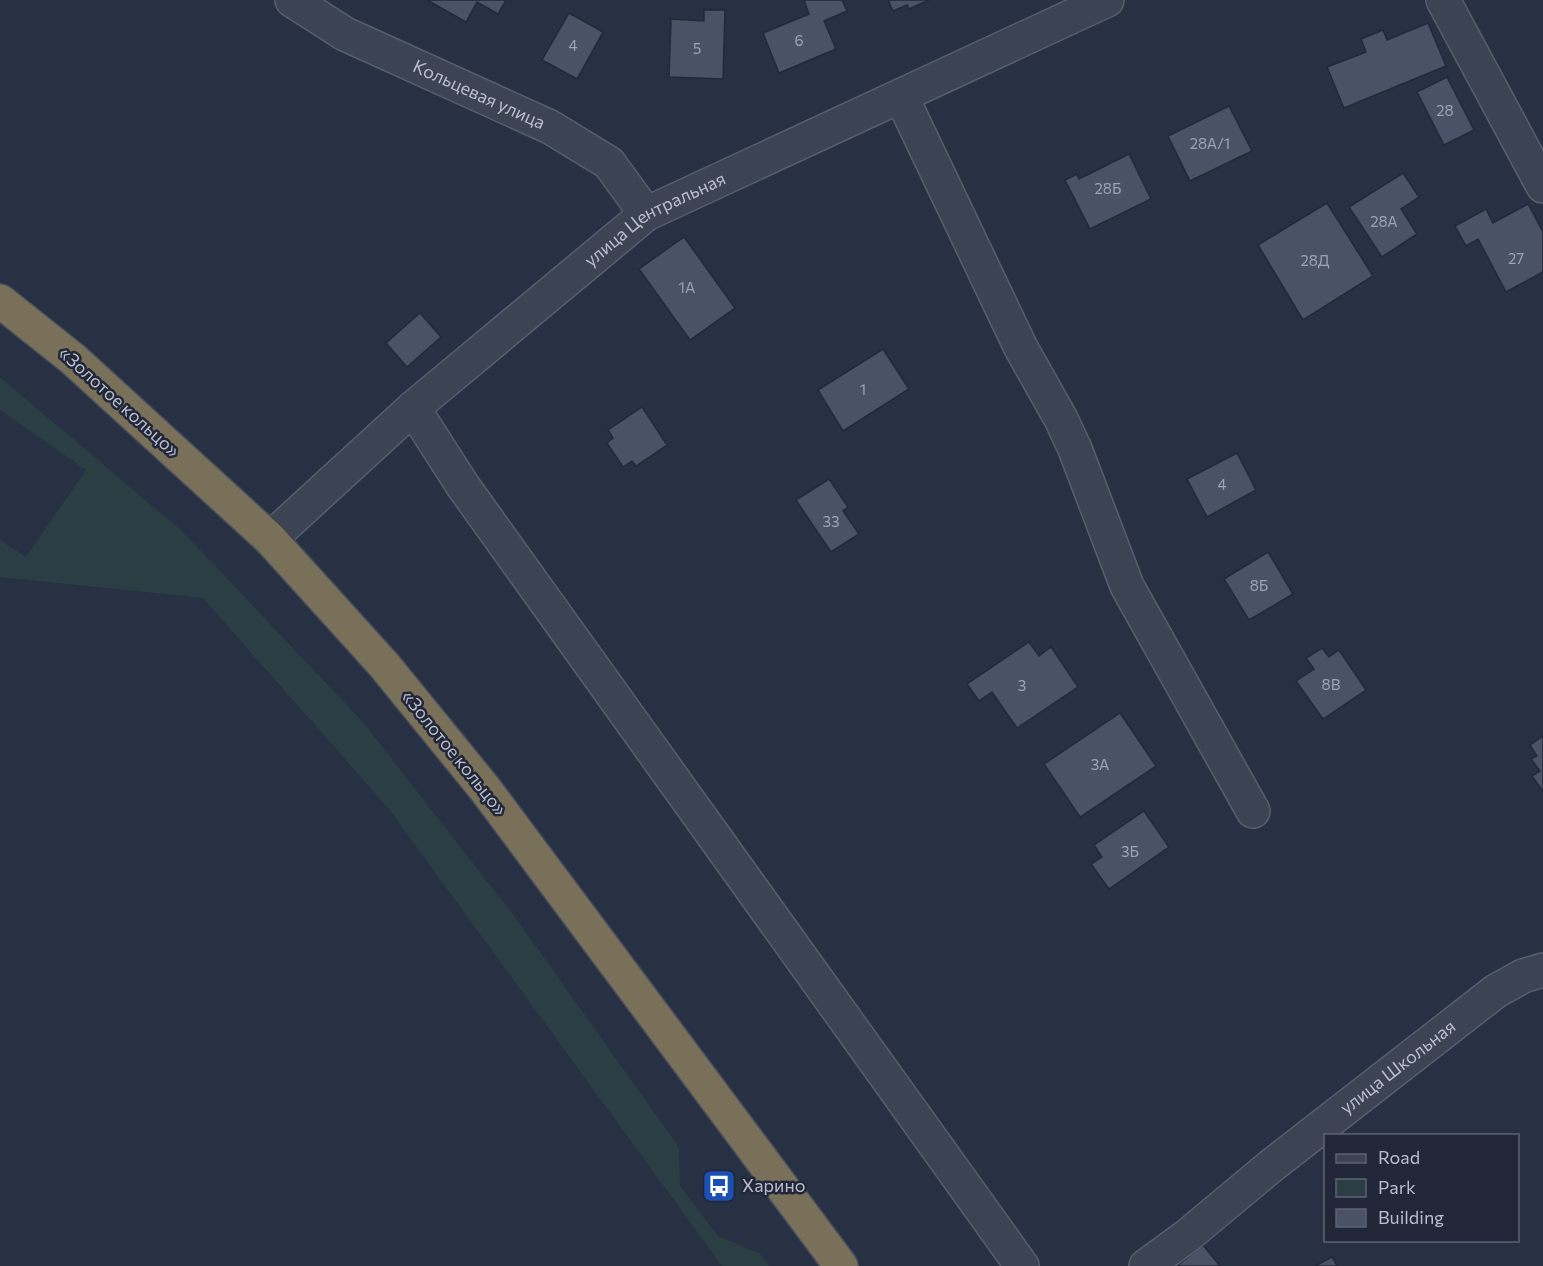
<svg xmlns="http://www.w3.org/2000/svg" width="1543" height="1266" font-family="Commissioner,sans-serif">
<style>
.green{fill:#2a3e44}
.building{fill:#495267;stroke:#23293a;stroke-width:1.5}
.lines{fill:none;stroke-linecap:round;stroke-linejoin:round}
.minor-casing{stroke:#575e6d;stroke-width:36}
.highway-casing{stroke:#474d5d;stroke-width:36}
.minor{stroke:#3c4353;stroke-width:33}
.highway{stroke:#787059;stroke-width:33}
.labels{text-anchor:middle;stroke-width:5;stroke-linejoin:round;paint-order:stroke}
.number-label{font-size:15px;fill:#9da3b3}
.street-label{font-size:18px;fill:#b9becc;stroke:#212738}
.poi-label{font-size:18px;fill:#b9becc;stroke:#212738;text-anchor:start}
</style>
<rect width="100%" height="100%" fill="#283043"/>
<path class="green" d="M0 377 183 532 363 722 518 921 679 1147 680 1186 718 1236 760 1254 769 1266H722L388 808 203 598 0 577V540L26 557 86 470 0 410Z"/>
<g class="building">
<path d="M427 0H506L498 14 477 2 466 22Z"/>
<path d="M804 0H842L847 11 824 21 836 49 779 73 763 33 809 14Z"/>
<path d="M888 0H929L909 9 907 5 893 11Z"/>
<path d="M704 10H725L723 79 669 77 671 19 704 21Z"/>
<path d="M569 13 603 32 577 79 542 60Z"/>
<path d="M1428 23 1446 66 1344 108 1327 67 1366 52 1361 39 1383 30 1387 40Z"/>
<path d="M1447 77 1474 130 1444 145 1417 92Z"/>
<path d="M1229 106 1252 151 1190 181 1168 136Z"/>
<path d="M1129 154 1151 199 1090 229 1065 180 1077 174 1079 179Z"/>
<path d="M1403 173 1419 197 1401 209 1417 234 1382 257 1349 207Z"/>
<path d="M1327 203 1373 276 1303 320 1258 245Z"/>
<path d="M1528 204 1543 232V272L1506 292 1478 239 1466 246 1455 226 1486 209 1493 223Z"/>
<path d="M684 237 735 308 690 340 639 269Z"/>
<path d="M420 313 441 337 407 367 386 343Z"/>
<path d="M883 349 909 389 843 431 818 390Z"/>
<path d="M642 407 667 445 636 466 632 461 623 467 607 443 613 438 608 430Z"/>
<path d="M1237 453 1256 490 1207 517 1187 479Z"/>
<path d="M829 479 848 507 843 511 859 534 831 552 796 500Z"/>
<path d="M1268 552 1293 594 1249 620 1224 579Z"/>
<path d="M1029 642 1039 656 1051 647 1078 687 1017 728 992 692 979 701 967 684Z"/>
<path d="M1322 648 1329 657 1339 650 1366 690 1323 719 1296 681 1314 669 1306 658Z"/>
<path d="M1120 713 1156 766 1080 817 1044 764Z"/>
<path d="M1543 736V791L1532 776 1540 771 1531 759 1537 756 1530 745Z"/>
<path d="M1144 811 1169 847 1109 889 1091 864 1102 857 1094 845Z"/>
<path d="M1203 1245 1220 1266H1177Z"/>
<path d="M1332 1257 1337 1266H1315Z"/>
</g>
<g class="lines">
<g class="minor-casing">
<g id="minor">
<path id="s1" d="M292 0 345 34 550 127 609 163 646 214"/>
<path d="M1443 0 1543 186"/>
<path d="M901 96 1021 348 1061 419 1075 449 1127 586 1253 811"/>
<path d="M413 408 463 486 1022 1266"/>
<path id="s2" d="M270 539 413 408 646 214 1107 0"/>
<path id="s3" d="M1146 1266 1187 1236 1271 1166 1496 991 1523 976 1543 970"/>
</g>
</g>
<g class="highway-casing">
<path id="highway" d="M0 301 73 359 270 539 384 665 485 789 841 1266"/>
</g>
<use href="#minor" class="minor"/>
<use href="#highway" class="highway"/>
</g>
<defs>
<g id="bus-square" transform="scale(1.725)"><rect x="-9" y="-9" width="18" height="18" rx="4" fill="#1a4fb4" stroke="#212738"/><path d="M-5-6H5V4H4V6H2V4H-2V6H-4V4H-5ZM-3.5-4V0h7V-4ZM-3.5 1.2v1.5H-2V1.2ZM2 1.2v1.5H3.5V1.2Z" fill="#fff"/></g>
</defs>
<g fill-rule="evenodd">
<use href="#bus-square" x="719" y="1186"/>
</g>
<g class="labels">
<g class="number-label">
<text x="799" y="46">6</text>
<text x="573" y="51">4</text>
<text x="697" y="54">5</text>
<text x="1445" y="116">28</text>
<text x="1210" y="149">28А/1</text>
<text x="1108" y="194">28Б</text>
<text x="1384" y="227">28А</text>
<text x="1516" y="264">27</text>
<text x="1315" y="266">28Д</text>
<text x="687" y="293">1А</text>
<text x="863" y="395">1</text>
<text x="1222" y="490">4</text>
<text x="831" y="527">33</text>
<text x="1259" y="591">8Б</text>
<text x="1331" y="690">8В</text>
<text x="1022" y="691">3</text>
<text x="1100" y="770">3А</text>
<text x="1130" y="857">3Б</text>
</g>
<g class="street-label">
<text dy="6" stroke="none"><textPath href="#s1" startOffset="210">Кольцевая улица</textPath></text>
<text dy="6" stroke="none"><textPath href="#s2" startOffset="502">улица Центральная</textPath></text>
<text transform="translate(119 402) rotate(42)" y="6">«Золотое кольцо»</text>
<text transform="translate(454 753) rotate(51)" y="6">«Золотое кольцо»</text>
<text dy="6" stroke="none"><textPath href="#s3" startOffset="321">улица Школьная</textPath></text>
</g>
<g class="poi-label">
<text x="742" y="1192">Харино</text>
</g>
</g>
<rect x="1324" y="1134" width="195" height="108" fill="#212738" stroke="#5e6373" stroke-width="1.5"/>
<rect x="1336" y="1154" width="30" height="9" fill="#3c4353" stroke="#5e6373" stroke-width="1.5"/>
<text x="1378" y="1164" font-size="18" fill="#b9becc">Road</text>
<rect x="1336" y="1179" width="30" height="18" fill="#2a3e44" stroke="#5e6373" stroke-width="1.5"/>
<text x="1378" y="1194" font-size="18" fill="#b9becc">Park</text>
<rect x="1336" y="1209" width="30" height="18" fill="#495267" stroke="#5e6373" stroke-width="1.5"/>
<text x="1378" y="1224" font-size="18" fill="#b9becc">Building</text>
</svg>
